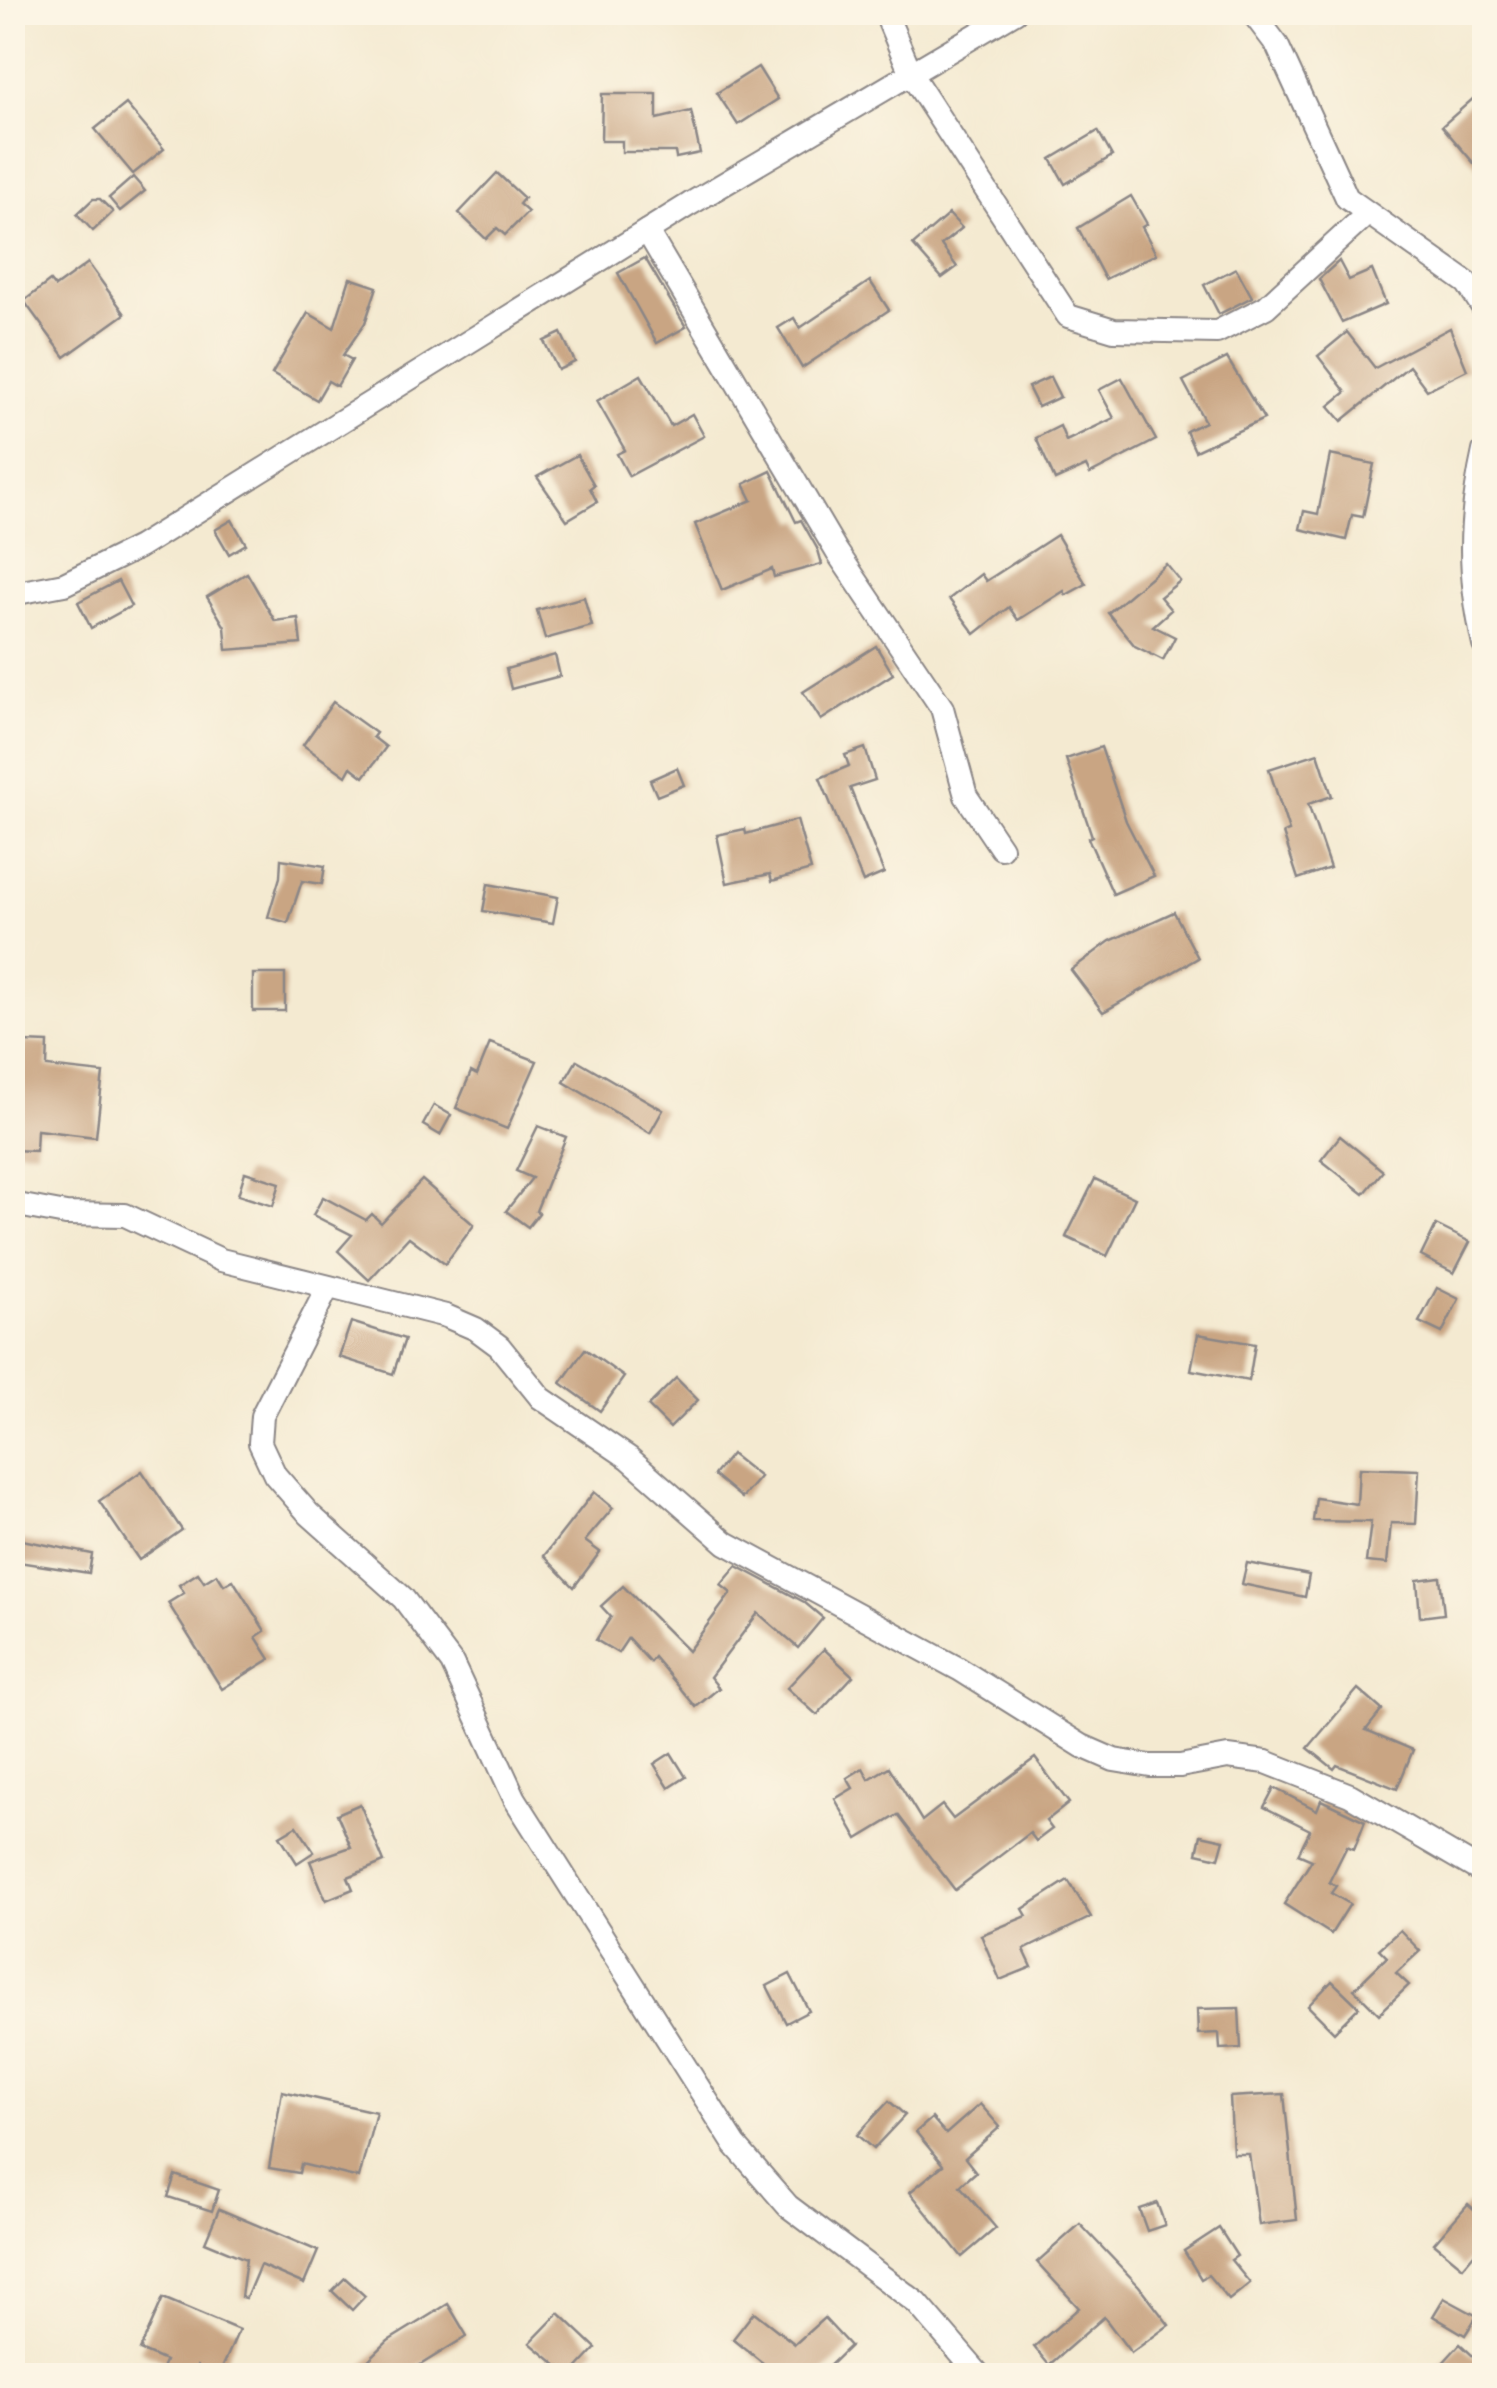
<svg xmlns="http://www.w3.org/2000/svg" width="1497" height="2388" font-family="Mynerve,sans-serif">
<style>
.building{fill:#c9a583}
.lines{fill:none;stroke-linecap:round;stroke-linejoin:round}
.minor-casing{stroke:#8b8686;stroke-width:26}
.minor{stroke:#fff;stroke-width:22}
</style>
<rect width="100%" height="100%" fill="#fcf5e5"/>
<filter id="ink" filterUnits="userSpaceOnUse"><feTurbulence type="fractalNoise" baseFrequency=".01" numOctaves="2"/><feDisplacementMap in="SourceGraphic" scale="20" xChannelSelector="R" yChannelSelector="G"/><feConvolveMatrix kernelMatrix="1 2 1 2 8 2 1 2 1" color-interpolation-filters="sRGB"/></filter>
<filter id="wash" filterUnits="userSpaceOnUse"><feTurbulence type="fractalNoise" baseFrequency=".0048" numOctaves="4" result="noise"/><feDisplacementMap in="SourceGraphic" scale="40" xChannelSelector="R" yChannelSelector="G"/><feGaussianBlur stdDeviation="2.25" result="paint"/><feColorMatrix in="noise" values="0 0 0 0 0 0 0 0 0 0 0 0 0 0 0 0 0 1.4 0 .05"/><feComposite in="paint" operator="in"/></filter>
<g filter="url(#wash)">
<rect width="100%" height="100%" fill="#f4ead1"/>
<g id="blocks">
<g class="building">
<path d="M758 67 778 99 738 125 717 93Z"/>
<path d="M1484 89V175L1442 126Z"/>
<path d="M602 94H657V119L691 111 700 153 676 158 675 152H622V141H601Z"/>
<path d="M126 104 164 149 133 174 95 129Z"/>
<path d="M1098 131 1112 156 1065 184 1051 159Z"/>
<path d="M497 173 524 198 519 204 528 212 505 235 497 228 486 239 459 213Z"/>
<path d="M133 177 145 191 120 211 109 198Z"/>
<path d="M1131 196 1147 224 1142 227 1156 254 1105 279 1078 228Z"/>
<path d="M93 199H100L113 212 93 231 77 214Z"/>
<path d="M949 214 962 228 941 245 957 267 942 278 913 245Z"/>
<path d="M645 258 686 327 657 343 618 273Z"/>
<path d="M1339 261 1349 280 1372 270 1386 304 1342 323 1319 279Z"/>
<path d="M88 263 125 314 65 357 24 301 50 281 55 287Z"/>
<path d="M1236 268 1252 297 1219 314 1204 285Z"/>
<path d="M350 278 377 287 365 323 343 355 352 360 337 386 328 381 317 400 272 374 308 313 334 328Z"/>
<path d="M870 281 889 310 802 368 778 328 794 318 800 328Z"/>
<path d="M1450 328 1467 370 1427 390 1409 366 1342 421 1329 406 1346 392 1318 356 1347 332 1375 368Z"/>
<path d="M561 333 575 362 558 370 544 341Z"/>
<path d="M1227 358 1264 419 1195 451 1186 431 1205 422 1183 381Z"/>
<path d="M641 375 671 426 692 414 704 436 629 476 617 454 625 450 597 401Z"/>
<path d="M1050 377 1060 397 1038 407 1028 387Z"/>
<path d="M1122 378 1156 440 1090 474 1086 466 1055 480 1036 438 1060 426 1066 441 1114 418 1099 390Z"/>
<path d="M577 455 594 485 590 488 597 502 567 520 537 477Z"/>
<path d="M1330 455 1374 464 1363 517 1352 515 1346 540 1300 529 1304 511 1318 514Z"/>
<path d="M771 471 796 522 801 520 818 550 822 564 774 577 772 569 722 590 695 524 752 500 744 484Z"/>
<path d="M232 520 246 544 229 554 215 530Z"/>
<path d="M1057 535 1086 584 1066 595 1064 591 1018 620 1009 607 975 634 949 599 981 574 986 581Z"/>
<path d="M1166 564 1180 581 1160 597 1171 610 1153 626 1175 637 1163 660 1135 646 1108 613Z"/>
<path d="M247 573 275 621 298 618 301 644 227 650 225 627 207 597Z"/>
<path d="M118 581 131 606 91 628 78 602Z"/>
<path d="M584 597 592 626 545 639 537 610Z"/>
<path d="M876 646 893 674 821 720 803 692Z"/>
<path d="M555 655 560 676 511 689 506 669Z"/>
<path d="M333 702 376 733 373 737 386 747 364 777 351 767 346 776 303 745Z"/>
<path d="M1101 747 1126 821 1154 876 1113 894 1088 838 1092 836 1066 759Z"/>
<path d="M865 748 875 780 850 788 884 873 863 882 820 778 849 766 845 755Z"/>
<path d="M1318 753 1332 796 1308 804 1330 868 1298 879 1283 833 1289 831 1269 769Z"/>
<path d="M677 768 684 785 657 796 650 780Z"/>
<path d="M797 820 811 870 772 881 770 874 727 883 717 835 745 829 746 834Z"/>
<path d="M281 859 325 866 322 884 302 881 288 923 268 917 280 877Z"/>
<path d="M488 884 558 897 553 923 483 911Z"/>
<path d="M1174 912 1198 958 1103 1012 1071 970 1110 941Z"/>
<rect x="253" y="974" width="32" height="37"/>
<path d="M24 1042 48 1043 47 1067 103 1073 96 1137 37 1130 36 1151 12 1150V1050H23Z"/>
<path d="M490 1043 537 1061 507 1129 456 1108 471 1072 477 1075Z"/>
<path d="M577 1060 663 1110 650 1133 564 1082Z"/>
<path d="M434 1105 451 1115 440 1135 423 1125Z"/>
<path d="M538 1126 566 1137 536 1211 539 1213 528 1227 506 1211 532 1178 516 1171Z"/>
<path d="M1340 1136 1383 1171 1364 1194 1321 1160Z"/>
<path d="M245 1172 280 1183 273 1206 238 1195Z"/>
<path d="M1095 1179 1135 1198 1107 1256 1066 1237Z"/>
<path d="M422 1180 474 1225 445 1264 409 1237 369 1280 338 1251 352 1235 313 1215 323 1197 366 1220 372 1214 381 1223Z"/>
<path d="M1436 1225 1470 1242 1454 1273 1421 1256Z"/>
<path d="M1437 1288 1459 1299 1442 1333 1419 1322Z"/>
<path d="M351 1322 405 1339 393 1374 339 1357Z"/>
<path d="M1198 1334 1255 1344 1249 1381 1191 1370Z"/>
<path d="M585 1349 624 1377 600 1411 561 1383Z"/>
<path d="M676 1378 698 1400 670 1428 648 1406Z"/>
<path d="M731 1454 760 1477 742 1498 714 1475Z"/>
<path d="M1359 1468 1419 1470 1416 1524 1391 1523 1387 1564 1366 1562 1371 1522 1313 1521 1316 1498 1357 1504Z"/>
<path d="M142 1471 182 1530 139 1560 99 1501Z"/>
<path d="M594 1492 613 1508 585 1541 600 1552 574 1587 544 1556Z"/>
<path d="M12 1538 92 1554 89 1573 12 1561Z"/>
<path d="M1247 1563 1309 1575 1305 1597 1242 1584Z"/>
<path d="M737 1566 804 1602 823 1618 798 1648 758 1613 710 1677 719 1688 696 1707 654 1657 650 1662 628 1638 618 1653 596 1640 611 1617 601 1606 623 1586 688 1651 731 1593 721 1585Z"/>
<path d="M198 1573 204 1582 217 1574 224 1585 233 1580 265 1631 256 1637 270 1659 222 1689 168 1603 184 1593 179 1585Z"/>
<path d="M1440 1577 1444 1614 1420 1617 1417 1580Z"/>
<path d="M824 1649 853 1676 817 1715 787 1688Z"/>
<path d="M1358 1689 1382 1710 1366 1730 1413 1750 1397 1789 1337 1765 1334 1769 1308 1748Z"/>
<path d="M671 1753 686 1777 669 1788 654 1764Z"/>
<path d="M1035 1758 1069 1803 1046 1821 1052 1829 1036 1841 1030 1833 955 1890 898 1815 858 1839 835 1799 853 1788 847 1778 863 1768 869 1779 889 1767 922 1821 942 1805 953 1819Z"/>
<path d="M1274 1788 1317 1810 1321 1800 1365 1821 1354 1849 1347 1846 1329 1882 1336 1886 1331 1893 1350 1904 1331 1934 1284 1904 1312 1860 1298 1854 1310 1830 1264 1807Z"/>
<path d="M360 1804 384 1862 348 1877 353 1889 326 1900 310 1861 351 1847 337 1814Z"/>
<path d="M297 1826 314 1852 297 1863 280 1836Z"/>
<path d="M1201 1835 1224 1840 1219 1858 1197 1853Z"/>
<path d="M1068 1880 1091 1917 1024 1950 1032 1967 1000 1980 981 1935 1027 1916 1023 1909Z"/>
<path d="M1400 1930 1420 1951 1396 1973 1409 1985 1379 2014 1354 1989 1387 1957 1379 1949Z"/>
<path d="M790 1974 809 2011 786 2023 767 1986Z"/>
<path d="M1332 1981 1359 2007 1334 2032 1308 2006Z"/>
<path d="M1239 2008 1241 2048 1220 2049 1219 2033 1198 2034 1197 2009Z"/>
<path d="M282 2091 376 2112 359 2178 301 2164 299 2173 269 2168Z"/>
<path d="M1284 2094 1297 2220 1259 2225 1249 2154H1233L1230 2097Z"/>
<path d="M889 2101 905 2115 873 2149 857 2135Z"/>
<path d="M980 2104 1000 2127 965 2158 976 2172 960 2186 996 2228 962 2257 910 2192 943 2165 916 2132 932 2118 946 2134Z"/>
<path d="M175 2175 219 2190 212 2211 168 2197Z"/>
<path d="M1157 2203 1165 2225 1147 2231 1139 2209Z"/>
<path d="M1468 2204 1484 2218V2242L1463 2267 1434 2243Z"/>
<path d="M219 2209 318 2251 304 2284 260 2265 246 2298 241 2297 246 2259 205 2242Z"/>
<path d="M1080 2224 1139 2286 1169 2325 1131 2353 1104 2317 1049 2365 1034 2347 1079 2308 1037 2262Z"/>
<path d="M1219 2228 1237 2256 1231 2260 1250 2283 1229 2300 1208 2275 1201 2279 1184 2251Z"/>
<path d="M345 2278 365 2296 352 2310 332 2291Z"/>
<path d="M163 2298 239 2330 219 2375 197 2366 192 2376H159L165 2361 140 2350Z"/>
<path d="M1444 2298 1477 2316 1465 2335 1433 2316Z"/>
<path d="M448 2304 467 2336 417 2367 425 2376H352L388 2341Z"/>
<path d="M754 2312 795 2344 824 2318 850 2346 819 2376H779L733 2339Z"/>
<path d="M559 2313 596 2348 570 2376 530 2343Z"/>
<path d="M1460 2344 1484 2366V2376H1431Z"/>
</g>
</g>
</g>
<g filter="url(#ink)">
<use href="#blocks" fill-opacity="0" stroke="#8b8686" stroke-width="2.5"/>
<g class="lines">
<g class="minor-casing">
<g id="minor">
<path d="M885 12 912 76 1068 316 1114 330 1217 332 1266 307 1366 215"/>
<path d="M1252 12 1277 45 1347 198 1467 283 1484 309"/>
<path d="M647 231 837 552 942 708 966 796 1001 848"/>
<path d="M1484 451C1468 523 1468 573 1484 645"/>
<path d="M12 594 64 584 139 547 690 204 1015 12"/>
<path d="M12 1204 66 1214 125 1215 221 1260 446 1316 476 1329 499 1346 541 1398 629 1458 726 1543 959 1669 1082 1746 1114 1760 1150 1766H1180L1228 1757 1266 1762 1350 1795 1484 1873"/>
<path d="M327 1289 262 1416 260 1443 275 1475 309 1514 403 1598 452 1663 515 1799 735 2145 788 2206 917 2303 980 2376"/>
</g>
</g>
<use href="#minor" class="minor"/>
</g>
</g>
<rect width="1497" height="2388" fill="none" stroke="#fcf5e5" stroke-width="50"/>
</svg>
